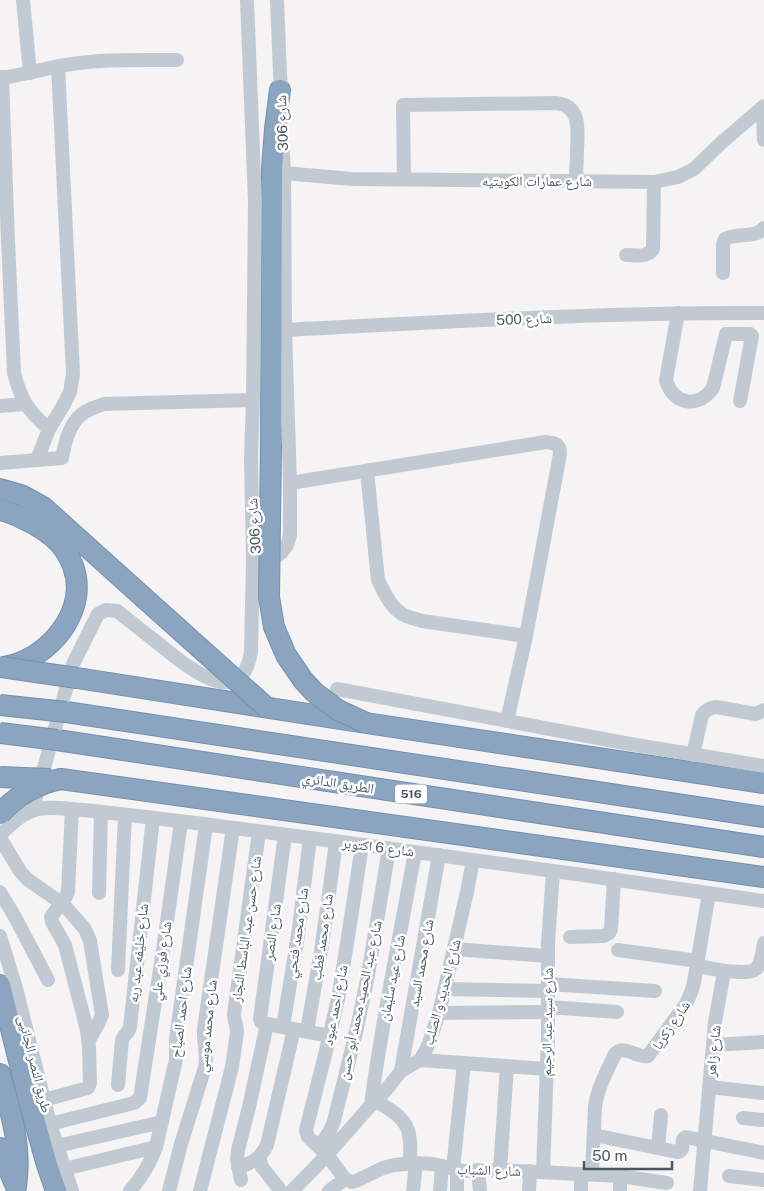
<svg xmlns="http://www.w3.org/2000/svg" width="764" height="1191" font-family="'Public Sans','Noto Naskh Arabic',sans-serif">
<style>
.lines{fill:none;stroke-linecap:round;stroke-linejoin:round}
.highway-casing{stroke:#7690ad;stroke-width:22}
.minor{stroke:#c1cad2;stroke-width:14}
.highway{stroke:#8ba5c1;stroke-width:20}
.highway-bridge-casing{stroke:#7690ad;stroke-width:22;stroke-linecap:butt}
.highway-bridge{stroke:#8ba5c1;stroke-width:20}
.labels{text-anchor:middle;stroke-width:5;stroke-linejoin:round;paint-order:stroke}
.shield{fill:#fff;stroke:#808990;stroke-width:1}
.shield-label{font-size:12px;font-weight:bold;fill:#4a5661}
.street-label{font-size:14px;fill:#4a5661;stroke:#fff}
</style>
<rect width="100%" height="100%" fill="#f5f3f3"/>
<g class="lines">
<g class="highway-casing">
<g id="highway">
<path d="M271 444 272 168 275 129 280 90"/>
<path d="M0 489 21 495 43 507 143 597"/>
<path d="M0 510C11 512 22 518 32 523 39 527 47 532 54 538 63 545 69 556 73 566 88 607 56 649 19 663 14 665 9 666 4 667"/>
<path d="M77 678 366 723 764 783"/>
<path d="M66 712 764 817"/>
<path d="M57 740 764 847"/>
<path d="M61 779 764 877"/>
<path d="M0 985 29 1101 47 1165 56 1191"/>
<path d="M0 1074C11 1115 22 1143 16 1187"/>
<path d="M0 1148 14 1182"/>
</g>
</g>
<g class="minor">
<path d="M23 0 30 73"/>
<path d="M277 0 281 98"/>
<path d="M2 77 8 241 14 373C21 400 28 411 49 429"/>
<path d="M0 78C25 75 48 67 72 64 107 59 142 60 177 60"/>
<path d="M763 107 764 140"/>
<path d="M284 173 352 179 654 182 678 177 694 169 721 143 764 106"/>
<path d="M404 179 403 105 556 103C581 105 578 131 577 149 577 160 576 170 576 181"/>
<path d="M626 255C636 255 647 258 653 249L654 182"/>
<path d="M723 273V244L725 239C737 232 755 239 764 228"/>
<path d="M678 313 666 380C673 405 698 409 713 388L726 334H750L752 336 740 401"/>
<path d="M285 330C444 322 604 312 764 313"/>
<path d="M0 406 25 404"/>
<path d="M37 460 49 429 63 406 70 392 73 374 58 66"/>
<path d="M0 463 62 458C65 443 69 424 82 414 88 409 96 407 104 404L253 400"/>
<path d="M367 471 378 580C385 594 391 609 406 616 411 618 417 619 422 621L526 636"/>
<path d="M290 483 546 442C555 443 560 444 560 454L526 636 507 721"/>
<path d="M263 559H273L281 553 287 545 290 535V483L285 330 284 173 282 137"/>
<path d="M337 689 630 744 764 766"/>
<path d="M693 755 702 715C706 710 709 708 716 707L756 714 764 710"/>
<path d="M32 811 73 664 98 614 106 610 117 611C131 622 145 633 159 644 185 665 241 714 251 652L253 560 251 458 253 400 255 202 247 0"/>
<path d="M0 835C9 826 19 816 32 811 43 806 59 808 72 809 159 817 247 830 334 841 477 860 621 880 764 901"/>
<path d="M285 835 260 1019 261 1022 267 1024 330 1036"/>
<path d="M0 838 20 871 27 879 64 905 85 929 90 941 102 1015 99 1022 89 1040"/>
<path d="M362 845 349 931 338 999 325 1055 306 1130 308 1137 327 1155 345 1179 352 1182 356 1181 383 1168 394 1165 416 1163 433 1164 464 1171 500 1170 620 1176 667 1183"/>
<path d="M0 892 15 917 48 980"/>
<path d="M99 893 101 812"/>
<path d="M0 936 16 988 50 1124 72 1191"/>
<path d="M570 937 604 936 609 933 611 929 614 879"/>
<path d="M454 949 548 956"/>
<path d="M618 950 698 961"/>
<path d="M697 966 725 971"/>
<path d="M118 970 125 815"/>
<path d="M548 984 655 991"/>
<path d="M445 989 547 991"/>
<path d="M548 1007 617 1012"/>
<path d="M439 1013 548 1012"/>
<path d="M283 1027 298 935 310 838"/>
<path d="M307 1031 322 945 336 842"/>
<path d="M713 1045 764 1042"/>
<path d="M420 1060 547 1069"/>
<path d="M401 1071 439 855"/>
<path d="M118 1085 122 1040C124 1034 129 1033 130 1027L153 818"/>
<path d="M709 1087 764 1093"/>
<path d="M44 1100 84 1089 88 1088 90 1083 89 1048 87 1030 65 945 52 922 51 917 65 898 68 892 72 809"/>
<path d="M375 1100C388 1109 406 1117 409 1134 411 1144 410 1154 410 1163"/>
<path d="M371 1105C382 1020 400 936 415 852"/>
<path d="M743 1118 764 1120"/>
<path d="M50 1124 134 1103 140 1098 163 950 181 822"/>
<path d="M594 1135 677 1152 680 1151 682 1149 683 1139 686 1137 764 1153"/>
<path d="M57 1146 162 1122"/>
<path d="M319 1147 330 1131 334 1121 357 1028 368 975 389 849"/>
<path d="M658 1148 661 1115"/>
<path d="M259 1158 262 1167 281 1191"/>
<path d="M238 1167C252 1164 261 1158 267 1145L294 1029"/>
<path d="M64 1169 156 1147"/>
<path d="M453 1169 464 1063"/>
<path d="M478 1170 480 1191"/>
<path d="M500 1170 507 1066"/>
<path d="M543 1172 548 1036V943L553 872"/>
<path d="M592 1174 595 1106C598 1087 607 1071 615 1054 625 1044 636 1058 648 1056L686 1004 692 990 694 982 709 893"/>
<path d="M620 1176V1191"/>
<path d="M729 1176 764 1180"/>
<path d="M241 1180 237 1159 238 1150 249 1107 267 1024"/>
<path d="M130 1191C142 1177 150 1164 156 1147L174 1068 176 1060V1039L206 825"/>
<path d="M169 1191 181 1144 205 1067C208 1054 203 1042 204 1029L233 828"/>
<path d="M200 1191 232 1067 237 1032C237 1025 234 1021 234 1014L259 832"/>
<path d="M292 1191 327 1155 371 1105 386 1090 401 1071 420 1060 425 1052 429 1043 439 1013 467 892 473 860"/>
<path d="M329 1191 345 1179"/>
<path d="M413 1191 416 1163"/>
<path d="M440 1191 442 1166"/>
<path d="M457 1191V1170"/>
<path d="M529 1191 530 1171"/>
<path d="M581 1191V1174"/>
<path d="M700 1191 715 1022 724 972 725 971C756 973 759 976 764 943"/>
</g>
<use href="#highway" class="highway"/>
<g class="highway-bridge-casing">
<g id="highway-bridge">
<path d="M271 444 269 597 274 627 286 655 303 680 314 692 338 710 366 723"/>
<path d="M143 597 267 708"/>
<path d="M0 667 77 678"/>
<path d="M0 705 66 712"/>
<path d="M0 733 57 740"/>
<path d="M0 777 50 779"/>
<path d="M0 814C16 796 37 784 61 779"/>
</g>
</g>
<use href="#highway-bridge" class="highway-bridge"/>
</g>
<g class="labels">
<rect class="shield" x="395" y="784.5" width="32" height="19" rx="4"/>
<g class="shield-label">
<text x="411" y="798">516</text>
</g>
<g class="street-label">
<text transform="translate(282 123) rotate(-92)" y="5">شارع 306</text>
<text x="537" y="186">شارع عمارات الكويتيه</text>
<text transform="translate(524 319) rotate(-2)" y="5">شارع 500</text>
<text transform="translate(254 526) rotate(-94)" y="5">شارع 306</text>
<text transform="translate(338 783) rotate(9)" y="5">الطريق الدائري</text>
<text transform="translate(378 847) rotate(7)" y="5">شارع 6 اكتوبر</text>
<text transform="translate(246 929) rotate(-82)" y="5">شارع حسن عبد الباسط النجار</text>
<text transform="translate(272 932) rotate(-82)" y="5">شارع النصر</text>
<text transform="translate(297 933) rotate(-82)" y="5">شارع محمد فتحي</text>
<text transform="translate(322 937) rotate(-82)" y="5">شارع محمد قطب</text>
<text transform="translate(138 953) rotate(-84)" y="5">شارع خليفه عبد ربه</text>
<text transform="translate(161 961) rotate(-82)" y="5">شارع فوزي علي</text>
<text transform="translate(421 963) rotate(-80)" y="5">شارع محمد السيد</text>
<text transform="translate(392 978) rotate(-79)" y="5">شارع عيد سليمان</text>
<text transform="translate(442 992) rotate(-75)" y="5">شارع الحديد و الصلب</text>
<text transform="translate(360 1000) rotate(-78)" y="5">شارع عبد الحميد محمد أبو حسن</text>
<text transform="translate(335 1005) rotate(-79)" y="5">شارع احمد عبود</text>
<text transform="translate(181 1012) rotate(-83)" y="5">شارع احمد الصباح</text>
<text transform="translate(547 1022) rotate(-89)" y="5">شارع سيد عبد الرحيم</text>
<text transform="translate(671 1025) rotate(-56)" y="5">شارع زكريا</text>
<text transform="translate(207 1026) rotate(-84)" y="5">شارع محمد موسي</text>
<text transform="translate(713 1051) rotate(-84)" y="5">شارع زاهر</text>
<text transform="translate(35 1064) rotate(76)" y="5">طريق النصر الجانيى</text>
<text transform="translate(489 1170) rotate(2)" y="5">شارع الشباب</text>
</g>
</g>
<path d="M584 1161v8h88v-8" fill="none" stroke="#4a5661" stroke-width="2.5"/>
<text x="592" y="1161" font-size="15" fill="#4a5661" stroke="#ffffff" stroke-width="4" paint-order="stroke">50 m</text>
</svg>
